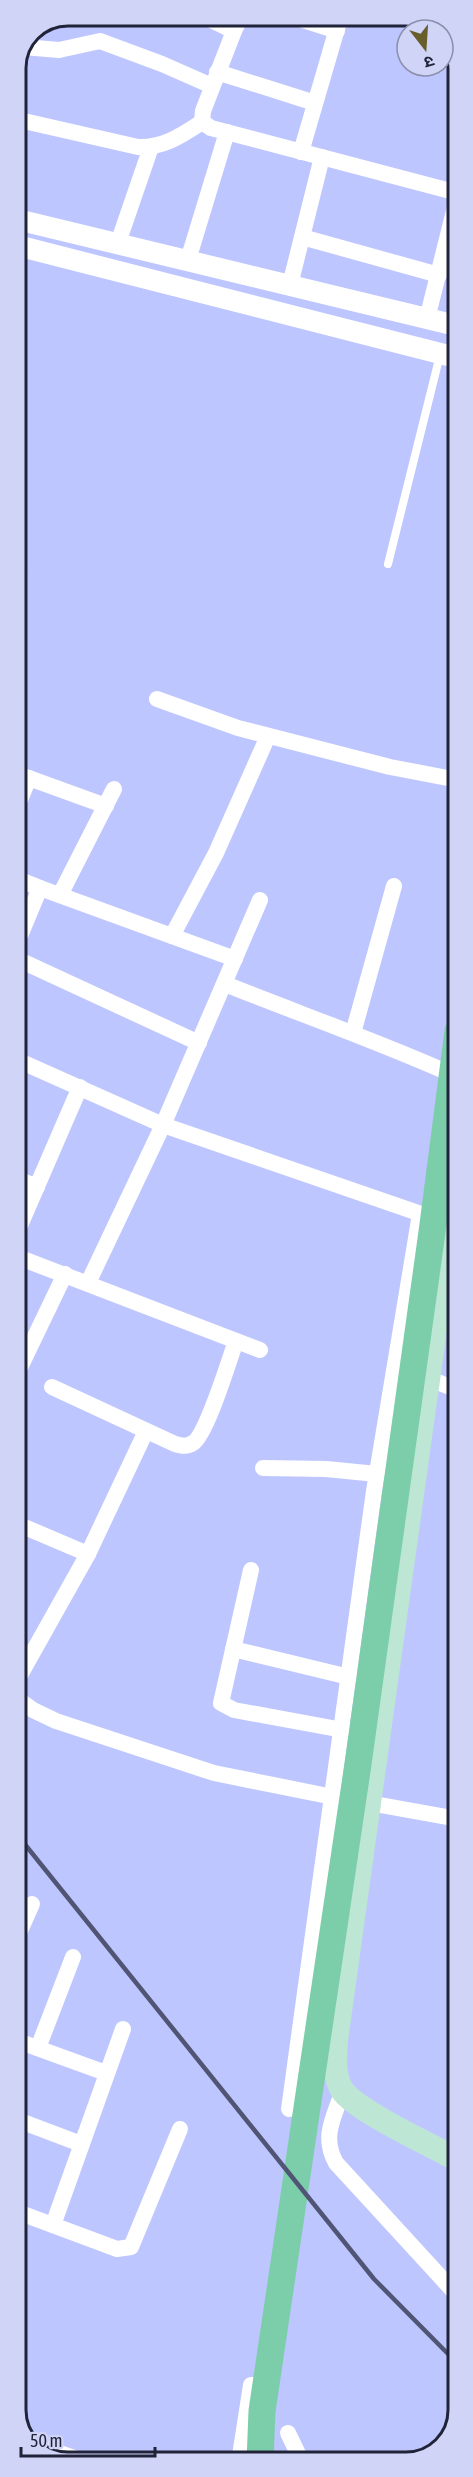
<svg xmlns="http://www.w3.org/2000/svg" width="473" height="2477" font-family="'Asap Condensed','Noto Sans Devanagari',sans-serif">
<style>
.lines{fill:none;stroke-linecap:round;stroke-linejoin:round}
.service{stroke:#fff;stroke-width:8}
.minor{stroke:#fff;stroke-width:16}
.tertiary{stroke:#fff;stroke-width:21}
.secondary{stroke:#bde6d5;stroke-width:24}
.primary{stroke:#7cceaa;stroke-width:27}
.rail{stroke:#515575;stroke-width:4.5}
.rim{fill:none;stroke:#212338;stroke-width:3}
</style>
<rect width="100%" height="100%" fill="#bec6ff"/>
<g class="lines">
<path class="service" d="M388 564 440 355"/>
<g class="minor">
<path d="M201 15 234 31"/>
<path d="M287 15 337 31"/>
<path d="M24 47 59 50 100 41 162 64 212 86"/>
<path d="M217 72 315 103"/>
<path d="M15 119 138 147C164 148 182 135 202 122"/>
<path d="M202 122 211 128 458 193"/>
<path d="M202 122 203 111 234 31 242 15"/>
<path d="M301 152 341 15"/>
<path d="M302 237 439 275"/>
<path d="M118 243 151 147"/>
<path d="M188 260 227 132"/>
<path d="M290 285 322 157"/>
<path d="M427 319 458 195"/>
<path d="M157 699 238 728 390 767 458 780"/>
<path d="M15 773 106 806"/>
<path d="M15 812 29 778"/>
<path d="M15 878 40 888 15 948"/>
<path d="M40 888 235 959"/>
<path d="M60 895 114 789"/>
<path d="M172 936 216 853 268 736"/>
<path d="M15 958 199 1043"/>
<path d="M225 984C300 1014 377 1041 451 1074"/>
<path d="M353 1033 394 886"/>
<path d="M15 1059 163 1125 430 1217"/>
<path d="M15 1178 37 1187"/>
<path d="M15 1237 80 1087"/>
<path d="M15 1256 260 1350"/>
<path d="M88 1283 163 1125 260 900"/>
<path d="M15 1378 65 1274"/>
<path d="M427 1378 458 1390"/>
<path d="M52 1387 175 1444C182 1446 187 1447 193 1443 207 1434 229 1360 236 1341"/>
<path d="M263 1468 326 1469 377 1474"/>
<path d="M15 1523 88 1554"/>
<path d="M251 1570 221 1703 234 1710 343 1730"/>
<path d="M233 1649 349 1677"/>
<path d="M15 1684 88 1554 146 1431"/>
<path d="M15 1697 33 1710 56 1721 214 1773 333 1797"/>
<path d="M369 1803 458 1819"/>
<path d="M15 1942 32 1904"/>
<path d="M15 2040 106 2073"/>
<path d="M38 2048 73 1957"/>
<path d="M343 2090C334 2118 321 2136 336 2163L458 2296"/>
<path d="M289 2109 374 1491 420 1214"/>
<path d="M15 2119 81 2144"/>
<path d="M15 2211 117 2249 131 2247 180 2129"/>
<path d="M53 2225 123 2029"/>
<path d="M288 2433 302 2462"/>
<path d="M239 2462 251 2385"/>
</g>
<g class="tertiary">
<path d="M15 219 458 326"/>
<path d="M15 245 458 358"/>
<path d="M31 2446 78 2462"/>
</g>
<path class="secondary" d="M439 1203 447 1245 444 1265 336 2040C335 2057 333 2075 342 2090 356 2111 433 2146 458 2160"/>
<path class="primary" d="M260 2462 262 2411 358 1764 432 1232 458 1031"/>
<path class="rail" d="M15 1832 374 2279 458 2364"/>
</g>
<path d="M0 0H473V2477H0ZM68 26H406A42 42 0 0 1 448 68V2410A42 42 0 0 1 406 2452H68A42 42 0 0 1 26 2410V68A42 42 0 0 1 68 26Z" fill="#d0d5f7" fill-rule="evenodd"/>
<path class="rim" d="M68 26H406A42 42 0 0 1 448 68V2410A42 42 0 0 1 406 2452H68A42 42 0 0 1 26 2410V68A42 42 0 0 1 68 26Z"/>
<g transform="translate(425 48) rotate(163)"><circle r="28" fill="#d0d5f7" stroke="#8a8eab" stroke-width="1.5"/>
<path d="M0-4.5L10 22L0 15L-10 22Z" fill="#685e2b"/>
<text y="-9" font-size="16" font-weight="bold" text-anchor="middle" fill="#212338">उ</text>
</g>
<path d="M21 2447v9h134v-9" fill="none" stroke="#212338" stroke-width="3"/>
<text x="30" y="2447" font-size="18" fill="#212338" stroke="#d0d5f7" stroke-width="4.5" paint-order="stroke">50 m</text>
</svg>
